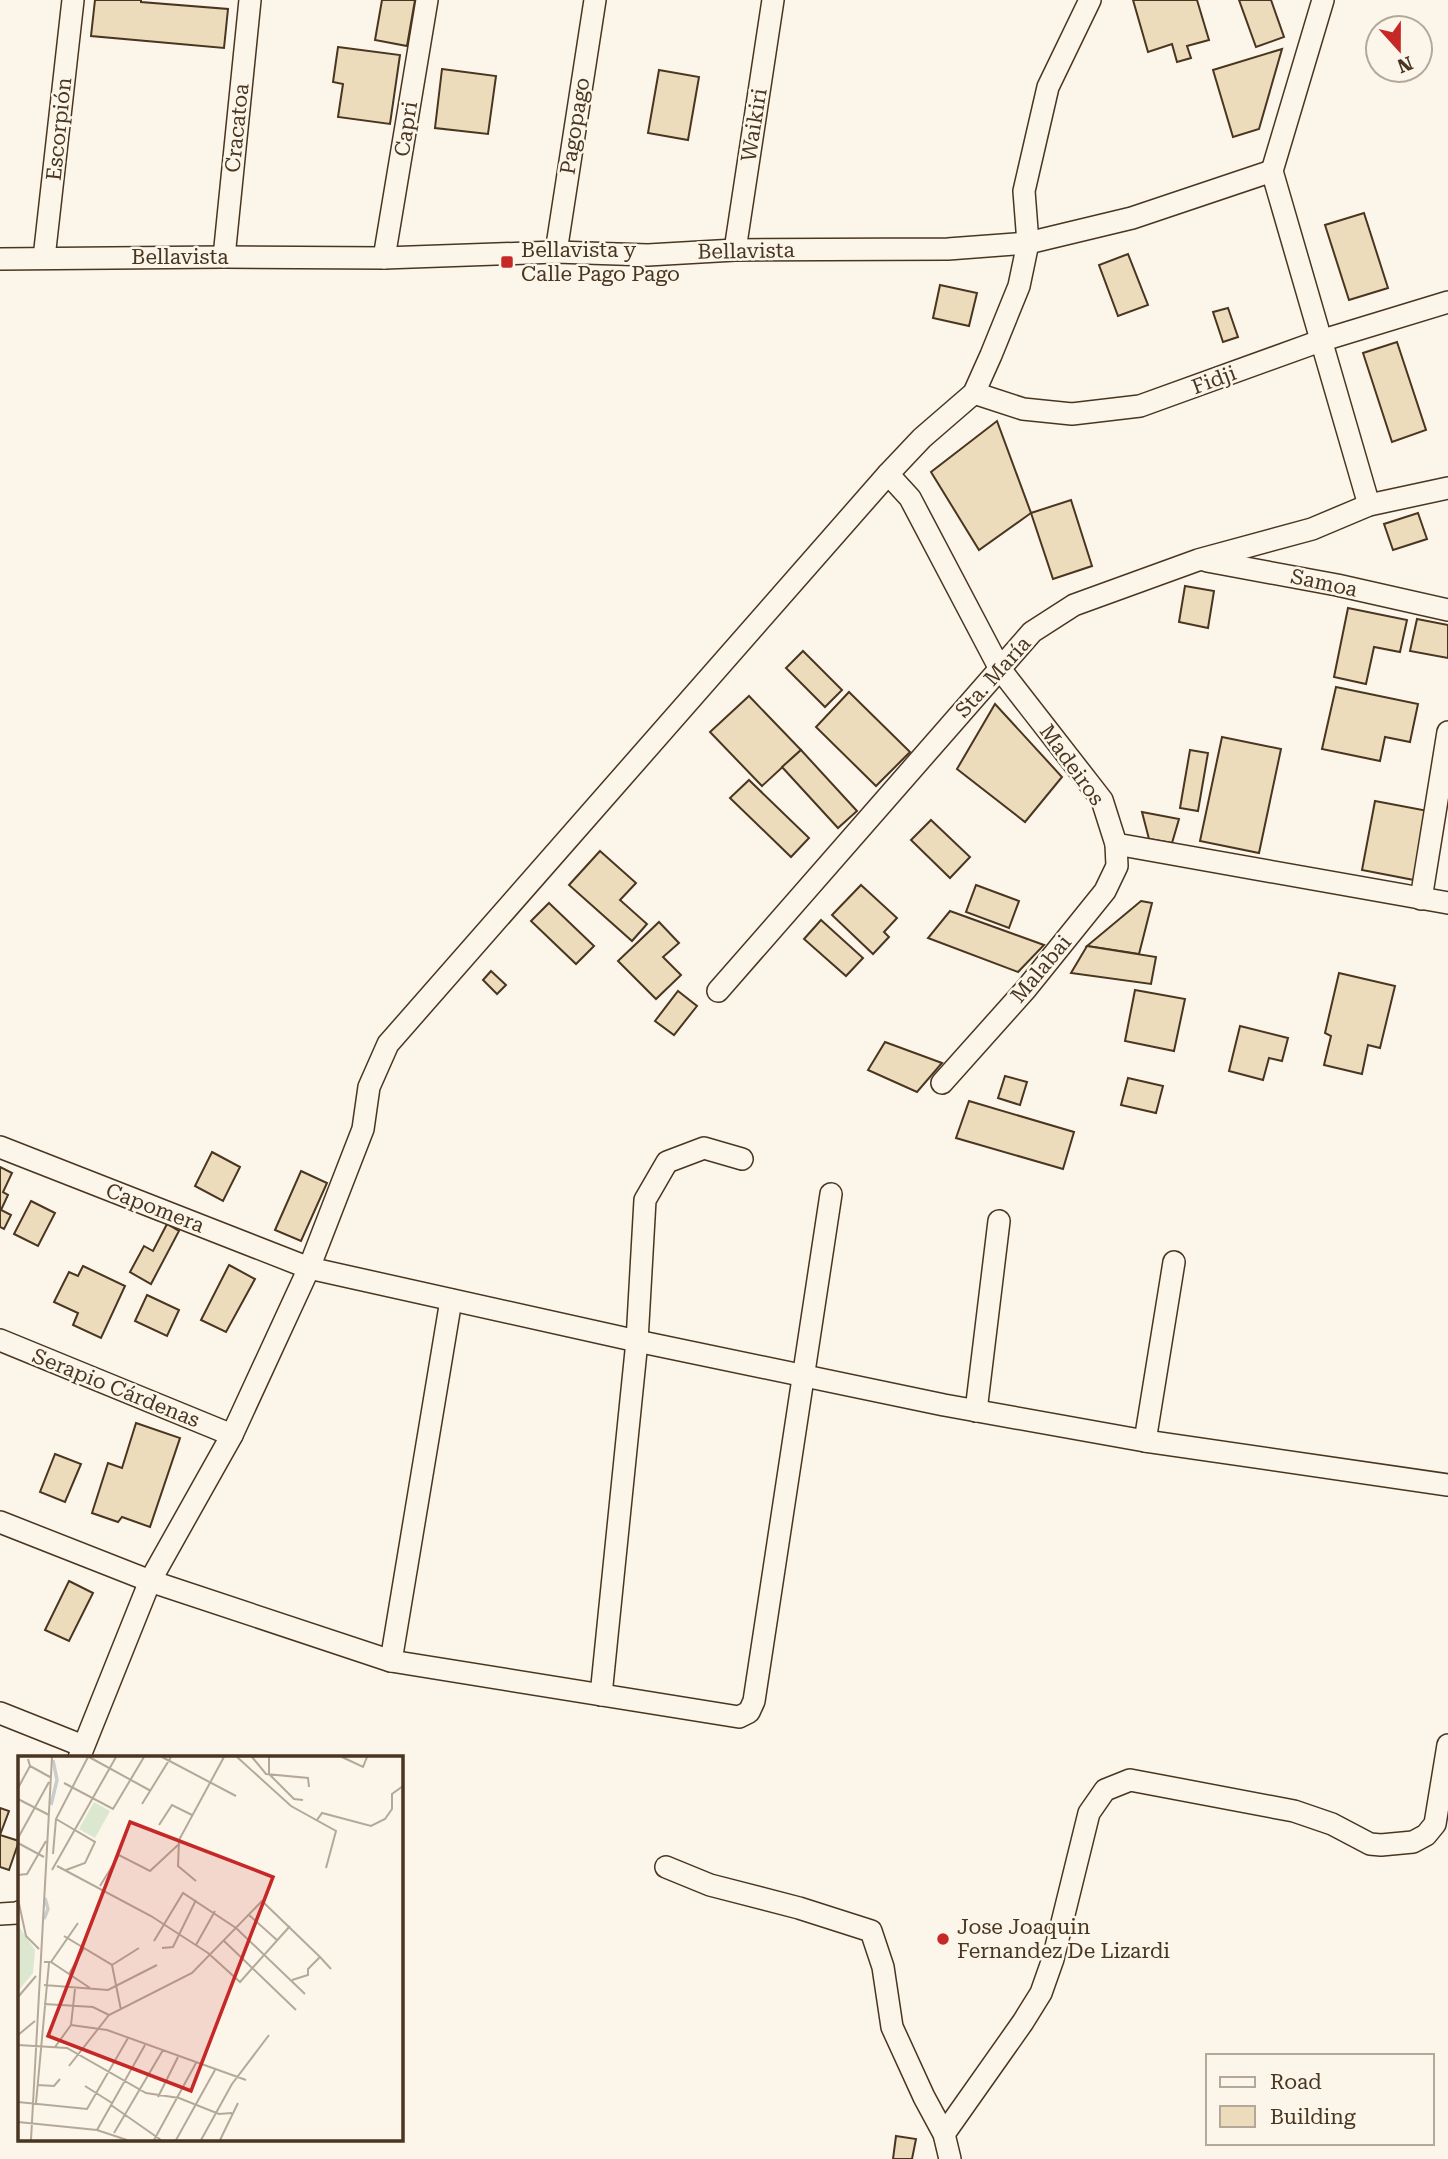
<svg xmlns="http://www.w3.org/2000/svg" width="1448" height="2159" font-family="'Roboto Serif',serif">
<style>
.building{fill:#ecdcbc;stroke:#4a3520;stroke-width:2}
.lines{fill:none;stroke-linecap:round;stroke-linejoin:round}
.street-casing{stroke:#4a3520;stroke-width:24}
.street{stroke:#fbf6e9;stroke-width:21}
.poi-dot{fill:#c62828;stroke:#fbf6e9;stroke-width:2.5}
.labels{text-anchor:middle;stroke-width:5;stroke-linejoin:round;paint-order:stroke}
.street-label{font-size:21px;fill:#4a3520;stroke:#fbf6e9}
.poi-label{font-size:21px;fill:#4a3520;stroke:#fbf6e9;text-anchor:start}
.inset-river{fill:none;stroke:#c9cecd;stroke-width:3.5}
.inset-road{fill:none;stroke:#b4a999;stroke-width:2}
.view{fill:#c62828;fill-opacity:0.15;stroke:#c62828;stroke-width:3.5}
.inset-edge{fill:none;stroke:#4a3520;stroke-width:3.5}
</style>
<rect width="100%" height="100%" fill="#fbf6e9"/>
<g class="building">
<path d="M95 0H141V2L228 9 224 48 91 36Z"/>
<path d="M382 0H415L407 46 375 40Z"/>
<path d="M1133 0H1197L1209 40 1187 46 1191 58 1177 62 1172 44 1148 52Z"/>
<path d="M1239 0H1271L1284 37 1256 47Z"/>
<path d="M338 47 400 55 390 124 338 117 343 84 333 82Z"/>
<path d="M1282 49 1259 129 1233 137 1213 70Z"/>
<path d="M442 69 496 76 488 134 435 128Z"/>
<path d="M659 70 699 77 688 140 648 133Z"/>
<path d="M1364 213 1388 288 1349 300 1325 225Z"/>
<path d="M1128 254 1148 305 1118 316 1099 265Z"/>
<path d="M940 285 977 293 969 326 933 318Z"/>
<path d="M1228 308 1238 337 1223 342 1213 312Z"/>
<path d="M1397 342 1426 430 1392 442 1363 353Z"/>
<path d="M997 421 1031 513 979 550 931 472Z"/>
<path d="M1071 500 1092 566 1053 579 1031 513Z"/>
<path d="M1418 513 1427 539 1393 550 1384 524Z"/>
<path d="M1185 586 1214 591 1208 628 1179 622Z"/>
<path d="M1348 608 1407 620 1400 652 1374 647 1366 684 1334 677Z"/>
<path d="M1417 619 1448 625V658L1410 651Z"/>
<path d="M803 651 842 690 825 707 786 668Z"/>
<path d="M1336 687 1418 704 1410 742 1385 737 1380 761 1322 749Z"/>
<path d="M849 692 910 752 876 786 816 727Z"/>
<path d="M749 696 801 750 762 786 710 732Z"/>
<path d="M995 704 1062 777 1025 822 957 769Z"/>
<path d="M1222 737 1281 749 1259 853 1200 841Z"/>
<path d="M801 750 857 811 838 828 782 767Z"/>
<path d="M1190 750 1208 753 1198 811 1180 808Z"/>
<path d="M749 780 809 838 791 857 730 798Z"/>
<path d="M1375 801 1428 811 1414 880 1362 870Z"/>
<path d="M1142 812 1179 819 1172 843 1149 839Z"/>
<path d="M931 820 970 857 950 878 911 840Z"/>
<path d="M600 851 636 883 620 900 647 924 632 941 569 885Z"/>
<path d="M861 885 897 918 884 932 889 937 873 954 832 915Z"/>
<path d="M976 885 1019 901 1009 928 966 912Z"/>
<path d="M1141 901 1152 903 1139 954 1087 946Z"/>
<path d="M549 903 594 946 576 964 531 921Z"/>
<path d="M950 911 1044 945 1018 972 928 938Z"/>
<path d="M821 920 863 958 846 976 804 939Z"/>
<path d="M659 922 679 943 663 957 681 975 656 999 618 961Z"/>
<path d="M1087 946 1156 957 1151 984 1071 973Z"/>
<path d="M491 971 506 985 497 994 483 980Z"/>
<path d="M1339 973 1395 986 1380 1048 1368 1045 1362 1074 1324 1065 1331 1036 1325 1033Z"/>
<path d="M1135 990 1185 999 1174 1051 1125 1041Z"/>
<path d="M678 991 697 1006 674 1035 655 1021Z"/>
<path d="M1240 1026 1288 1038 1282 1061 1269 1058 1263 1080 1229 1071Z"/>
<path d="M885 1042 942 1063 917 1092 868 1070Z"/>
<path d="M1005 1076 1027 1082 1020 1105 998 1098Z"/>
<path d="M1128 1078 1163 1086 1156 1113 1121 1105Z"/>
<path d="M969 1101 1074 1132 1063 1169 956 1138Z"/>
<path d="M212 1152 240 1167 223 1201 195 1186Z"/>
<path d="M0 1167 12 1173 3 1192 8 1195 1 1210 11 1215 4 1229 0 1227Z"/>
<path d="M301 1171 327 1183 301 1241 275 1230Z"/>
<path d="M31 1201 55 1213 38 1246 14 1234Z"/>
<path d="M167 1224 179 1231 151 1284 130 1272 144 1246 153 1251Z"/>
<path d="M229 1265 255 1279 226 1332 201 1320Z"/>
<path d="M83 1266 125 1286 101 1338 73 1325 78 1313 54 1302 69 1272 78 1276Z"/>
<path d="M147 1295 179 1310 167 1336 135 1321Z"/>
<path d="M136 1423 180 1438 150 1527 122 1517 118 1522 92 1513 108 1463 122 1468Z"/>
<path d="M55 1454 81 1464 65 1502 40 1492Z"/>
<path d="M69 1581 93 1593 69 1641 45 1630Z"/>
<path d="M0 1808 9 1811 0 1835 19 1841 9 1870 0 1867Z"/>
<path d="M896 2136 916 2139 912 2159H893Z"/>
</g>
<g class="lines">
<g class="street-casing">
<g id="street">
<path d="M1323 0 1272 171 1369 505"/>
<path d="M735 250 773 0"/>
<path d="M556 252 595 0"/>
<path d="M224 257 250 0"/>
<path d="M44 258 73 0"/>
<path d="M384 258 427 0"/>
<path d="M0 259 224 257 384 258 556 252 648 255 735 250 948 249 1028 243 1132 218 1272 171"/>
<path d="M974 393 1023 409 1072 414 1140 406 1320 341 1448 302"/>
<path d="M888 474 910 498 1000 669 1102 800 1116 844 1448 903"/>
<path d="M1207 561 1337 585 1448 610"/>
<path d="M1421 899 1448 732"/>
<path d="M718 991 1032 632 1074 605 1198 560 1312 529 1369 505 1448 488"/>
<path d="M942 1083 1026 989 1105 891 1117 866 1116 844"/>
<path d="M0 1147 309 1268 637 1341 944 1405 1145 1441 1448 1485"/>
<path d="M0 1340 232 1435"/>
<path d="M976 1411 999 1221"/>
<path d="M1145 1441 1174 1262"/>
<path d="M0 1522 150 1581 391 1661 739 1717 749 1712 754 1701 831 1194"/>
<path d="M391 1661 451 1300"/>
<path d="M601 1695 637 1341 645 1200 667 1162 704 1148 742 1159"/>
<path d="M0 1713 83 1746"/>
<path d="M79 1758 150 1581 232 1435 309 1268 363 1129 369 1087 388 1044 888 474 922 438 974 393 991 355 1019 286 1028 243 1024 191 1048 87 1090 0"/>
<path d="M666 1867 710 1885 799 1908 871 1931 883 1967 892 2027 924 2097 944 2134 950 2159"/>
<path d="M0 1914 17 1913 19 1912"/>
<path d="M944 2134 1023 2022 1041 1993 1053 1959 1089 1813 1105 1790 1130 1780 1294 1811 1332 1824 1370 1844 1381 1845 1413 1842 1426 1835 1435 1824 1448 1745"/>
</g>
</g>
<use href="#street" class="street"/>
</g>
<g class="poi-dot">
<rect x="500" y="255" width="14" height="14" rx="3.5"/>
<circle cx="943" cy="1939" r="7"/>
</g>
<g class="labels">
<g class="street-label">
<text transform="translate(754 125) rotate(-81)" y="7">Waikiri</text>
<text transform="translate(575 126) rotate(-81)" y="7">Pagopago</text>
<text transform="translate(237 128) rotate(-84)" y="7">Cracatoa</text>
<text transform="translate(59 129) rotate(-84)" y="7">Escorpión</text>
<text transform="translate(406 129) rotate(-81)" y="7">Capri</text>
<text transform="translate(746 251) rotate(-1)" y="7">Bellavista</text>
<text x="180" y="264">Bellavista</text>
<text transform="translate(1214 380) rotate(-20)" y="7">Fidji</text>
<text transform="translate(1324 583) rotate(12)" y="7">Samoa</text>
<text transform="translate(993 677) rotate(-48)" y="7">Sta. María</text>
<text transform="translate(1072 765) rotate(54)" y="7">Madeiros</text>
<text transform="translate(1041 969) rotate(-50)" y="7">Malabai</text>
<text transform="translate(155 1208) rotate(21)" y="7">Capomera</text>
<text transform="translate(116 1388) rotate(22)" y="7">Serapio Cárdenas</text>
</g>
<g class="poi-label">
<text x="521" y="257">Bellavista y<tspan x="521" dy="24">Calle Pago Pago</tspan></text>
<text x="957" y="1934">Jose Joaquin<tspan x="957" dy="24">Fernandez De Lizardi</tspan></text>
</g>
</g>
<g transform="translate(18 1756)">
<rect width="385" height="385" fill="#fbf6e9"/>
<path d="M76 46 92 55 77 82 61 73ZM0 169 17 194 15 217 0 235Z" fill="#dce7d0"/>
<path class="inset-river" d="M33 49 39 24 35 4M26 163 30 153 27 142"/>
<path class="inset-road" d="M71 1 133 35M144 1 218 40M219 1 273 50 318 75 308 112M234 1 248 18 290 22 291 31M251 1V18L276 43 285 44M324 1 345 11 349 1M10 3 12 10 32 21M46 27 95 53 126 1M0 32 12 10M0 43 31 59M124 48 153 1M38 63 77 86 67 107 48 114M299 64 304 57 353 70 367 63 374 53V38L385 30M141 69 154 49 174 59M0 82 31 26M0 87 26 101M35 98 38 63 70 1M39 110 133 160 190 197 222 226 272 170M34 114 98 1M0 119 9 118 28 85M178 125 160 110 161 84 206 1M82 130 101 99 132 115 161 88M0 143 8 180 21 193M231 159 260 185M46 180 94 209 103 254M205 184 278 254M136 185 165 137 218 172 287 238M178 189 197 155M144 192 155 191 178 144M26 206H33L72 232M33 206 60 167M94 209 121 192M51 218 66 192M274 224 290 219V213L302 201 313 213M26 229 90 234 139 209M0 241 18 220M26 248 75 251 91 259M53 269 89 274 228 324M0 279 17 265M0 289 49 292 128 337 161 342 201 358 214 357M37 291 53 269 57 233M51 310 91 259 174 217 244 145 302 201M20 329 36 330 42 323M67 330 94 347M140 341 160 301M0 346 69 353 110 282M18 347 31 207M93 349 143 384M0 366 79 374 109 384M79 374 127 289M96 377 145 294M13 384 34 1M136 384 178 307M158 384 197 314M183 384 214 328 251 279M202 384 220 347"/>
<path class="view" d="M112 66 255 121 173 335 30 280Z"/>
<rect width="385" height="385" class="inset-edge"/>
</g>
<rect x="1206" y="2054" width="228" height="91" fill="#fbf6e9" stroke="#b4a999" stroke-width="2"/>
<rect x="1220" y="2077" width="35" height="10" fill="#fbf6e9" stroke="#b4a999" stroke-width="2"/>
<text x="1270" y="2089" font-size="21" fill="#4a3520">Road</text>
<rect x="1220" y="2106" width="35" height="21" fill="#ecdcbc" stroke="#b4a999" stroke-width="2"/>
<text x="1270" y="2124" font-size="21" fill="#4a3520">Building</text>
<g transform="translate(1399 49) rotate(159)"><circle r="33" fill="#fbf6e9" stroke="#b4a999" stroke-width="2"/>
<path d="M0-5L12 26L0 18L-12 26Z" fill="#c62828"/>
<text y="-10" font-size="19" font-weight="bold" text-anchor="middle" fill="#4a3520">N</text>
</g>
</svg>
